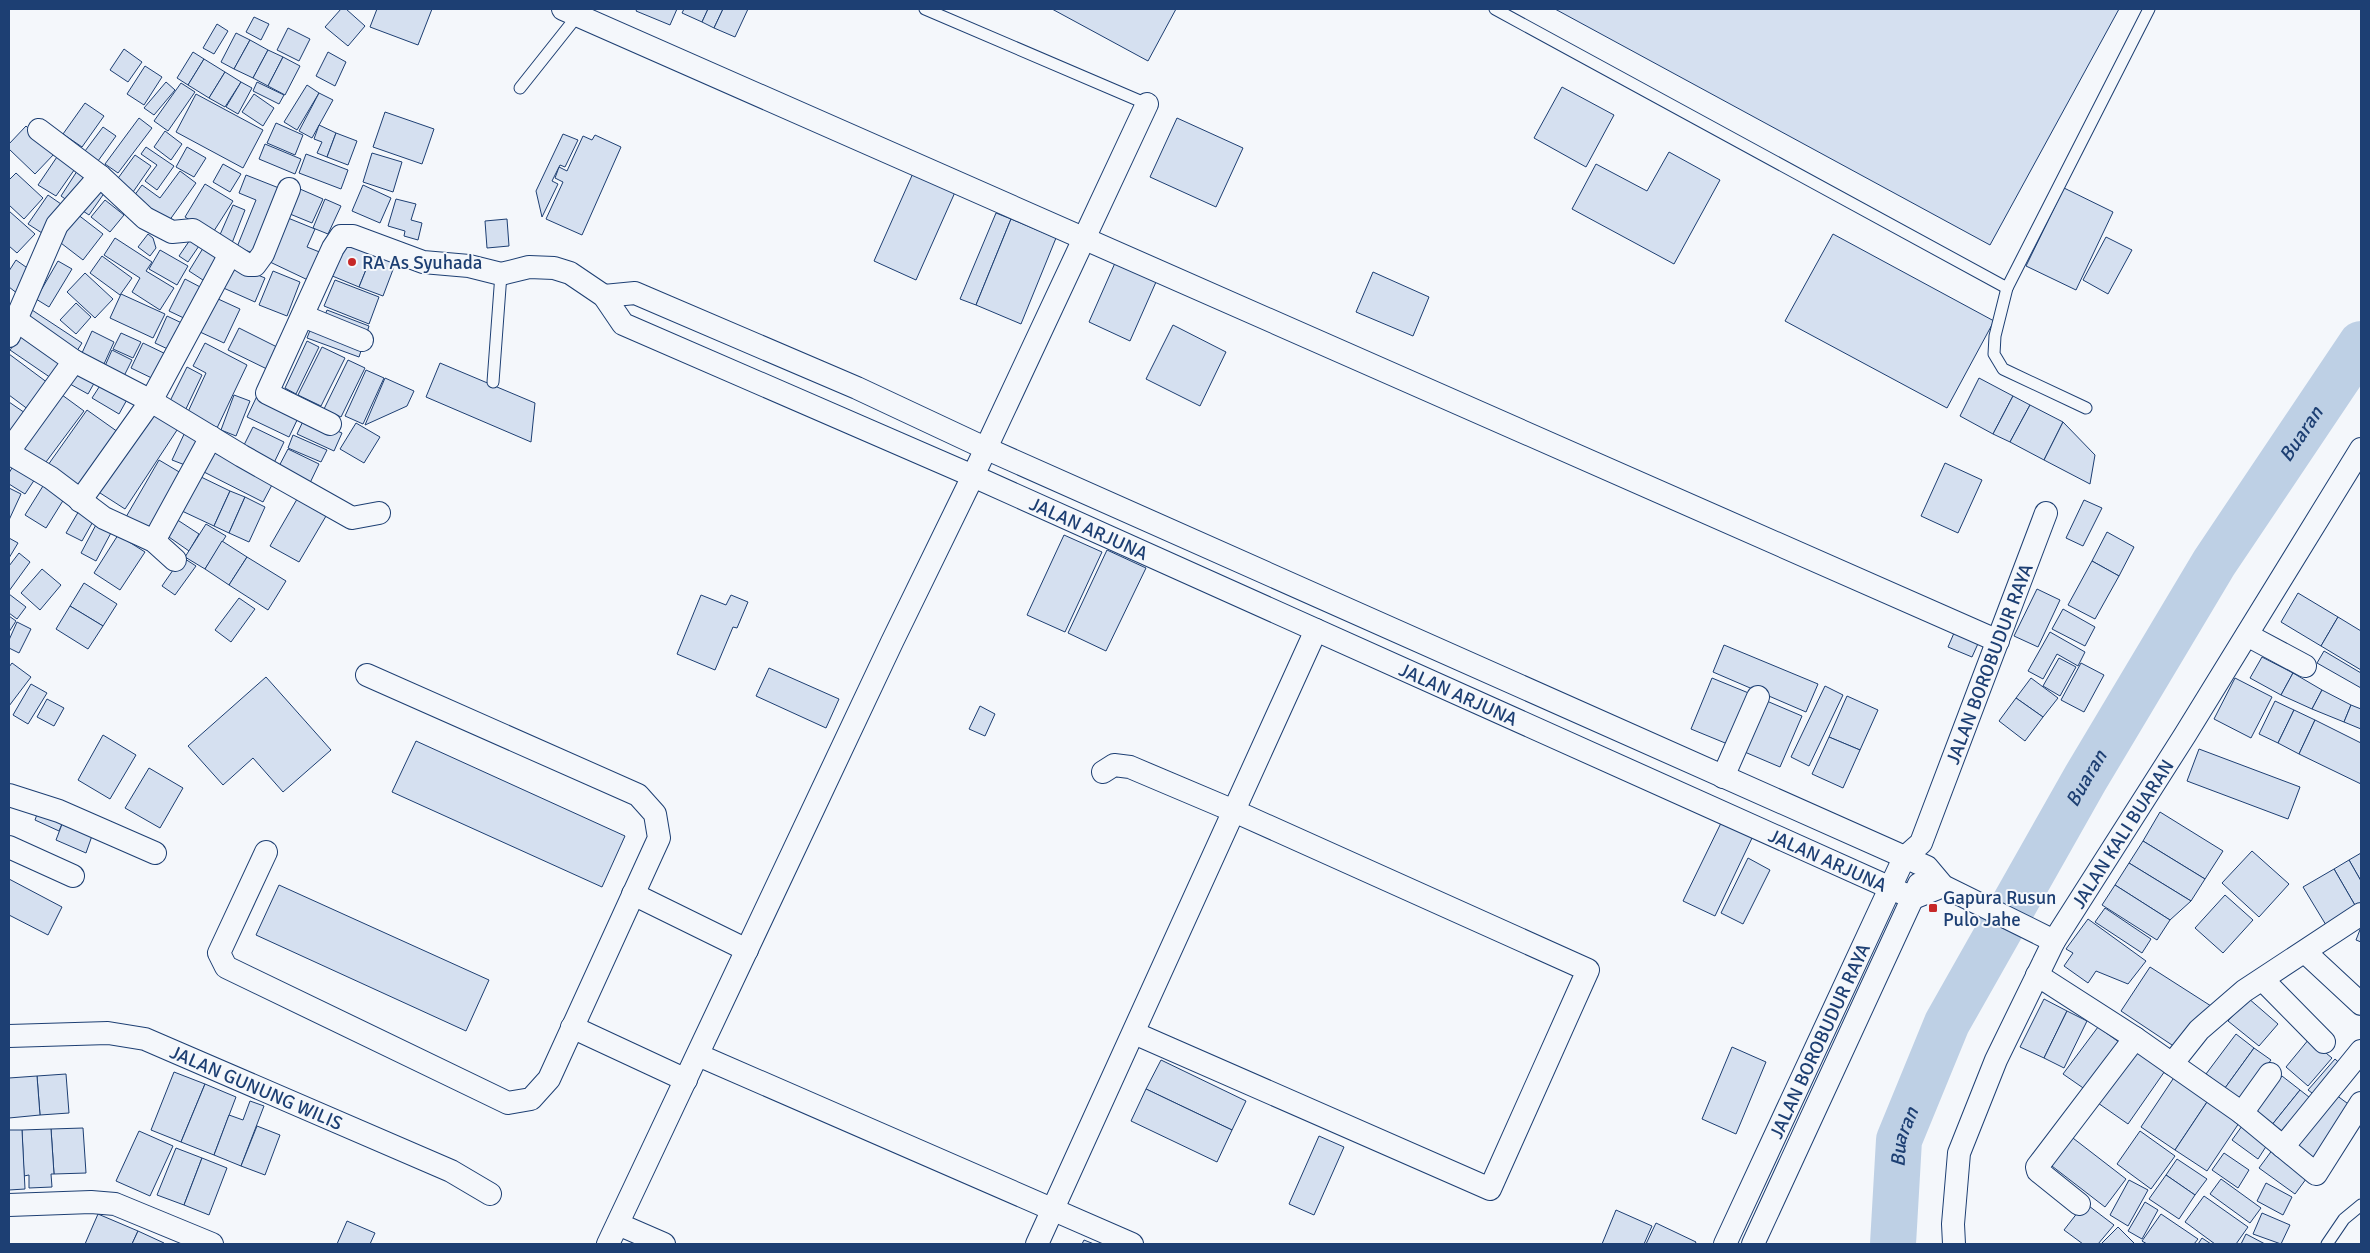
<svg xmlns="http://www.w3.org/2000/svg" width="2370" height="1253" font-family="Signika,sans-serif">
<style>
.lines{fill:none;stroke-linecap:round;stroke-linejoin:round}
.river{stroke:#bed0e5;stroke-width:46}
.building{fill:#d5e0f0;stroke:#1d3f73}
.lane-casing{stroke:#1d3f73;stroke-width:13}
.street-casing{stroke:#1d3f73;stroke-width:24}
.lane{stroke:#f4f7fb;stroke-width:11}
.street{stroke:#f4f7fb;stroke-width:22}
.poi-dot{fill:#c62828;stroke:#f4f7fb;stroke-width:2}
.labels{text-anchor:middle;stroke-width:4;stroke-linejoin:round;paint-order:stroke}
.poi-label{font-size:19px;fill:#1d3f73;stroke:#f4f7fb;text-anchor:start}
.street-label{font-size:19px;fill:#1d3f73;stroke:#f4f7fb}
.water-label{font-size:20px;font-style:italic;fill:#1d3f73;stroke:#f4f7fb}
</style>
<rect width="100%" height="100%" fill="#f4f7fb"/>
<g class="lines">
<path class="river" id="s1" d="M1893 1244 1899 1140 1947 1023 2085 779 2214 563 2361 344"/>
</g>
<g class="building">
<path d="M341 9H346L365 26 348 46 325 27Z"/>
<path d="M377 9H432L418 45 370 27Z"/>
<path d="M637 9H677L670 25 636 11Z"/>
<path d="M684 9H708L702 22 682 13Z"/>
<path d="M708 9H723L714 28 702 22Z"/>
<path d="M723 9H748L735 37 714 28Z"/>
<path d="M1052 9H1176L1148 61Z"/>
<path d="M1555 9H2119L1990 245Z"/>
<path d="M254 17 269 24 261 40 246 32Z"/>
<path d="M217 24 228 31 214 54 203 48Z"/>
<path d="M288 28 310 39 299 61 277 50Z"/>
<path d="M236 33 250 40 234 69 221 62Z"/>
<path d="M250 40 268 50 253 78 234 69Z"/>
<path d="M124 49 142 62 128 82 110 70Z"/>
<path d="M268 50 283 57 268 86 253 78Z"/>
<path d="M193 52 204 59 188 85 177 78Z"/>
<path d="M328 52 346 62 335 86 316 76Z"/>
<path d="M283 57 300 66 285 95 268 86Z"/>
<path d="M204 59 225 72 209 98 188 85Z"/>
<path d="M145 66 162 77 144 105 127 94Z"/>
<path d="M225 72 241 82 225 107 209 98Z"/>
<path d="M166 82 175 90 154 115 144 108Z"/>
<path d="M241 82 252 88 238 114 226 107Z"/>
<path d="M257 82 284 95 279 104 253 91Z"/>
<path d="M181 83 195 92 168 131 154 121Z"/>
<path d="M307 85 319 93 297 130 284 122Z"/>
<path d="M1562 87 1614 115 1586 167 1534 138Z"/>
<path d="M319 93 333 100 312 138 299 131Z"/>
<path d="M196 94 263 130 243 168 176 132Z"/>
<path d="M254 94 274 108 263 126 242 112Z"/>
<path d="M85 103 104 116 82 147 63 134Z"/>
<path d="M385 112 434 129 422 164 373 147Z"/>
<path d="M139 118 152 128 118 173 105 164Z"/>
<path d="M1177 118 1243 148 1216 207 1150 177Z"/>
<path d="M276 123 303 135 295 155 267 143Z"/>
<path d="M319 125 336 133 327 157 317 153 322 142 314 139Z"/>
<path d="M26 126 55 153 35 174 9 149V144Z"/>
<path d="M103 127 116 136 98 161 85 151Z"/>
<path d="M165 131 182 144 171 160 154 147Z"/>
<path d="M336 133 357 141 348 165 327 157Z"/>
<path d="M563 134 578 140 565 167 560 165 552 181 558 184 542 217 536 191Z"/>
<path d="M595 135 621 147 582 235 546 219 563 182 555 178 559 167 567 171 583 136 592 140Z"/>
<path d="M265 144 301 159 295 174 259 159Z"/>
<path d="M146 147 174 166 157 190 145 181 157 165 141 154Z"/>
<path d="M187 147 206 158 194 177 176 167Z"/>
<path d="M61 151 79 163 56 196 38 185Z"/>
<path d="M1669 152 1720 180 1674 264 1572 209 1596 164 1647 191Z"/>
<path d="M372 153 402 162 393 192 363 182Z"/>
<path d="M306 154 348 170 341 189 299 173Z"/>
<path d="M135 155 151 166 133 192 116 181Z"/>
<path d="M223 164 241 174 230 192 213 182Z"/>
<path d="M81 165 92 172 71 203 61 196Z"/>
<path d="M180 171 196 183 169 221 134 196 142 185 160 198Z"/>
<path d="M914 171 956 190 916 280 874 261Z"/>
<path d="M16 173 43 198 24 219 9 205V180Z"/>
<path d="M246 175 284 190 258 255 237 247 256 200 239 193Z"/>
<path d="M205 184 233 201 212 234 185 217Z"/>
<path d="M96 185 105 192 89 215 80 209Z"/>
<path d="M363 185 391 198 380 223 352 211Z"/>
<path d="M2064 188 2113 212 2076 290 2026 266Z"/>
<path d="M300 189 323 199 312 223 290 214Z"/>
<path d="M48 195 61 204 42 233 28 224Z"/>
<path d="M325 199 341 206 328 234 313 228Z"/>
<path d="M396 199 416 204 411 220 422 223 418 240 404 236 405 231 388 226Z"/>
<path d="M105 200 124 215 110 232 91 217Z"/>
<path d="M233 205 245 210 232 243 219 237Z"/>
<path d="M9 211 35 234 17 253 9 246Z"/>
<path d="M996 213 1011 219 976 305 960 299Z"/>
<path d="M77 214 103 234 83 260 57 240Z"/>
<path d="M288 218 315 229 307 247 322 253 310 281 270 262Z"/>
<path d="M507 219 509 246 487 248 485 221Z"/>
<path d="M1011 219 1056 238 1021 324 976 305Z"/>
<path d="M148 234 153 238 156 248 150 256 138 247Z"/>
<path d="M1833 234 1994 321 1947 408 1785 321Z"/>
<path d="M192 237 201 243 188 262 179 256Z"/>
<path d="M2106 237 2132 250 2108 294 2083 280Z"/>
<path d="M115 238 152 262 146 271 174 288 160 310 132 292 140 278 104 255Z"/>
<path d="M345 238 374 250 359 287 330 275Z"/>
<path d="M205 245 222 256 206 282 189 271Z"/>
<path d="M160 250 188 266 177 285 149 269Z"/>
<path d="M374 250 397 259 383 296 359 287Z"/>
<path d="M102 256 132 278 120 295 90 273Z"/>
<path d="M16 260 33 272 18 294 9 287V271Z"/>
<path d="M58 261 72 269 49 307 36 299Z"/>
<path d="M229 263 265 278 255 302 219 286Z"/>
<path d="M1115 263 1156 282 1130 341 1089 322Z"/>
<path d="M273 271 300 282 287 316 259 305Z"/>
<path d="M1373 272 1429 297 1413 336 1356 312Z"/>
<path d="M85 273 113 299 95 318 67 292Z"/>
<path d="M185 279 204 289 188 320 169 311Z"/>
<path d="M335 280 379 297 369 324 324 306Z"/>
<path d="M121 294 165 314 153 338 110 318Z"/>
<path d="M216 298 240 309 224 343 200 332Z"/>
<path d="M76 303 91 317 76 334 60 320Z"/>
<path d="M29 308 82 343 75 354 22 319Z"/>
<path d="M327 310 369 326 365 339 322 323Z"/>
<path d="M167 316 186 325 174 352 155 343Z"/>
<path d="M313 323 364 342 359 357 307 338Z"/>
<path d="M1173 325 1226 352 1200 406 1146 379Z"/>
<path d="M239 328 281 349 271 371 228 350Z"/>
<path d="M18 329 66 362 54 380 10 350 16 342Z"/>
<path d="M92 331 114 342 104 364 82 353Z"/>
<path d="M121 333 141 342 133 358 113 349Z"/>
<path d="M307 341 319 347 296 394 285 388Z"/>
<path d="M143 343 172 357 160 382 131 368Z"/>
<path d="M205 343 247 365 217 428 187 414 206 373 193 366Z"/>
<path d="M322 347 345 358 321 406 298 395Z"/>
<path d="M112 350 132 360 124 376 105 366Z"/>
<path d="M9 354 52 386 33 413 9 395Z"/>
<path d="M348 360 365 368 341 417 324 409Z"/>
<path d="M440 363 535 403 531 442 426 397Z"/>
<path d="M187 367 202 375 184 413 168 405Z"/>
<path d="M79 368 97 378 88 394 70 384Z"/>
<path d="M366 370 384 378 363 424 345 416Z"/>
<path d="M385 378 414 391 407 406 365 425Z"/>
<path d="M1979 378 2013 396 1993 434 1960 416Z"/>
<path d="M103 381 129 396 119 414 92 398Z"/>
<path d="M58 392 84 411 43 466 17 447Z"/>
<path d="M234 395 250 401 236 436 221 430Z"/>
<path d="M257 396 299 416 289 437 247 417Z"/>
<path d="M2013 396 2030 405 2010 442 1993 434Z"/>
<path d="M9 402 28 415 9 440Z"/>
<path d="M2030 405 2063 422 2044 460 2010 442Z"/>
<path d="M153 406 181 424 125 509 97 491Z"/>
<path d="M87 410 118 432 79 487 48 465Z"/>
<path d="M305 417 342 433 334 451 297 434Z"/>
<path d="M2063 422 2095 455 2090 484 2044 460Z"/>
<path d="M356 423 380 437 364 463 340 449Z"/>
<path d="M253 427 284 442 272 467 241 451Z"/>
<path d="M186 430 199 436 185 465 172 460Z"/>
<path d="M293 435 327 450 321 462 288 448Z"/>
<path d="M288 449 319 464 309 485 277 470Z"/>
<path d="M213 452 273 483 263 502 204 472Z"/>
<path d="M159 460 186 476 153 532 126 517Z"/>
<path d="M15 463 37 476 25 494 9 484V473Z"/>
<path d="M1945 463 1982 480 1958 533 1921 516Z"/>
<path d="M199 476 230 491 214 526 182 511Z"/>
<path d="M43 486 64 499 46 528 25 515Z"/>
<path d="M9 488 21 494 9 520Z"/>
<path d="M230 491 245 497 229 533 214 526Z"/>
<path d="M300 494 329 511 299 562 270 546Z"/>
<path d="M245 497 265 507 249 542 229 533Z"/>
<path d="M2084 500 2102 508 2083 546 2066 538Z"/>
<path d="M80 509 95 518 82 541 66 533Z"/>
<path d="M176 519 199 534 189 551 166 535Z"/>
<path d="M98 521 113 529 96 561 81 553Z"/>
<path d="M206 524 226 536 205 569 185 557Z"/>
<path d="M2107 532 2134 547 2119 576 2092 561Z"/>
<path d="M118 535 145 552 120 590 94 573Z"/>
<path d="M1064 535 1102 552 1065 632 1027 615Z"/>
<path d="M9 538 18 543 9 558Z"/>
<path d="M222 541 247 557 229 585 205 569Z"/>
<path d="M1107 550 1146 568 1106 651 1068 633Z"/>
<path d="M19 553 30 562 9 591V566Z"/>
<path d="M182 557 196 566 175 595 162 586Z"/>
<path d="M247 557 286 581 268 610 229 585Z"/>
<path d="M2092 561 2119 576 2095 619 2068 605Z"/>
<path d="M42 569 61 585 40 610 21 593Z"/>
<path d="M84 583 117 604 103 626 70 606Z"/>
<path d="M2037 589 2060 600 2038 647 2014 636Z"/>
<path d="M2298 593 2338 617 2321 646 2281 622Z"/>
<path d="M9 594 26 607 17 619 9 613Z"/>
<path d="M701 595 726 605 731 595 748 602 737 628 733 627 715 670 677 654Z"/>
<path d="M239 598 255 609 231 642 215 630Z"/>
<path d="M70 606 103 626 88 649 56 629Z"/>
<path d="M2063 609 2095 627 2085 646 2052 629Z"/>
<path d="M9 616 16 621 9 632Z"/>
<path d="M2338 617 2361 631V670L2321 646Z"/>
<path d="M17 622 31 629 19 653 9 648V640Z"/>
<path d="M1957 626 1981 637 1972 657 1948 647Z"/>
<path d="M2050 632 2085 652 2078 666 2057 654 2043 679 2028 671Z"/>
<path d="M1724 645 1818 684 1806 712 1713 672Z"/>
<path d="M2324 651 2361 673V688L2317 663Z"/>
<path d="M2262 657 2293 673 2281 695 2250 678Z"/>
<path d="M2059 658 2076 667 2060 696 2043 686Z"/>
<path d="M12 663 31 677 9 706V667Z"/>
<path d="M2081 663 2104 675 2084 712 2061 700Z"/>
<path d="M769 668 839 699 826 728 756 696Z"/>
<path d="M2293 673 2322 690 2312 709 2281 695Z"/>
<path d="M266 677 331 750 283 792 253 758 223 785 188 746Z"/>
<path d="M1712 678 1751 694 1730 745 1691 729Z"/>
<path d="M2031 678 2058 698 2043 717 2016 698Z"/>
<path d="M2235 678 2272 697 2251 738 2214 719Z"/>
<path d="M31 684 47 693 28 724 13 715Z"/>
<path d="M1825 686 1843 695 1809 766 1791 757Z"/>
<path d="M2322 690 2351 705 2344 722 2312 709Z"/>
<path d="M1847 696 1878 710 1860 750 1829 737Z"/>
<path d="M2016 698 2043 717 2025 741 1999 721Z"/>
<path d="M47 699 64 708 54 726 37 717Z"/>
<path d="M1762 699 1802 716 1780 767 1740 750Z"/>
<path d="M2275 701 2294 710 2278 743 2259 734Z"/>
<path d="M2351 705 2361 709V729L2344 722Z"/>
<path d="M980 706 995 714 985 736 969 729Z"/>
<path d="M2294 710 2315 720 2299 754 2278 743Z"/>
<path d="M2315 720 2361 743V784L2299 754Z"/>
<path d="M103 735 136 755 110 799 78 780Z"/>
<path d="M1829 737 1860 750 1843 788 1812 774Z"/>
<path d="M416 741 625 836 602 887 392 792Z"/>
<path d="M2199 749 2300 787 2288 819 2187 781Z"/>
<path d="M149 768 183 788 160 828 125 808Z"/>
<path d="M39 809 64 819 59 831 35 820Z"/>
<path d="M2160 812 2223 851 2205 879 2143 841Z"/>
<path d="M64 819 94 830 86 853 56 840Z"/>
<path d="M1722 821 1753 836 1715 916 1683 901Z"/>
<path d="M2143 841 2205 879 2191 901 2129 863Z"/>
<path d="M2252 851 2289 884 2259 917 2222 883Z"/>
<path d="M2361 853V881L2349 860Z"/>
<path d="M1748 858 1770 870 1743 924 1721 913Z"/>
<path d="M2349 860 2361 881V904L2356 907 2334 869Z"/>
<path d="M2129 863 2191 901 2170 920 2115 885Z"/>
<path d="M2334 869 2356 907 2326 925 2303 887Z"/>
<path d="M9 879 62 907 48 935 9 915Z"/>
<path d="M279 885 489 980 466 1031 256 935Z"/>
<path d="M2115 885 2170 920 2157 940 2102 905Z"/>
<path d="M2225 895 2253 920 2223 953 2195 928Z"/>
<path d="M2105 908 2151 939 2142 953 2095 922Z"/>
<path d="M2088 919 2146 961 2128 984 2096 971 2088 983 2064 966 2073 953 2066 949Z"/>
<path d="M2361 927V942L2356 940Z"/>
<path d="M2150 967 2211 1006 2181 1051 2121 1011Z"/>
<path d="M2248 998 2278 1024 2259 1046 2228 1021Z"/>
<path d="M2044 999 2067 1011 2044 1058 2020 1047Z"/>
<path d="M2067 1011 2087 1021 2064 1068 2044 1058Z"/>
<path d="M2098 1027 2123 1045 2089 1092 2063 1074Z"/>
<path d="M2236 1034 2254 1048 2225 1088 2206 1074Z"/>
<path d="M2309 1039 2332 1058 2308 1086 2286 1067Z"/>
<path d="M1732 1047 1766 1062 1736 1134 1702 1119Z"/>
<path d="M2136 1047 2167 1068 2128 1124 2098 1103Z"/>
<path d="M2254 1048 2271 1060 2240 1100 2225 1088Z"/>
<path d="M2335 1059 2346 1069 2320 1099 2308 1090Z"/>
<path d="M1161 1060 1246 1101 1232 1130 1146 1089Z"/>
<path d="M174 1072 205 1084 181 1142 151 1130Z"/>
<path d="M2177 1073 2211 1096 2175 1150 2141 1127Z"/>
<path d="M66 1074 69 1113 40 1115 37 1076Z"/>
<path d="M37 1076 40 1115 9 1118V1078Z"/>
<path d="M2282 1076 2300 1090 2267 1131 2249 1117Z"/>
<path d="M205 1084 236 1097 214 1155 181 1142Z"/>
<path d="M1146 1089 1232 1130 1217 1162 1131 1121Z"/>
<path d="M2300 1090 2314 1101 2281 1142 2267 1131Z"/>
<path d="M2332 1092 2351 1106 2311 1160 2291 1145Z"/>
<path d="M2211 1096 2243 1117 2207 1171 2175 1150Z"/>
<path d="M250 1101 264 1106 241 1166 214 1155 229 1115 243 1120Z"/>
<path d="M257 1126 280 1135 265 1175 241 1166Z"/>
<path d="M2242 1126 2267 1145 2258 1159 2232 1140Z"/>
<path d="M83 1128 86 1173 54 1174 51 1129Z"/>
<path d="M51 1129 54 1174H51L52 1187 29 1188V1175L24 1176 22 1130Z"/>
<path d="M9 1130H22L25 1189 9 1190Z"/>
<path d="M139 1131 173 1146 150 1196 116 1181Z"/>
<path d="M2140 1131 2175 1156 2151 1189 2117 1164Z"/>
<path d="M2069 1135 2126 1179 2105 1207 2048 1163Z"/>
<path d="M1319 1136 1344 1147 1314 1215 1289 1204Z"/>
<path d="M176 1148 202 1158 184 1205 157 1195Z"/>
<path d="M2273 1149 2309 1175 2295 1194 2259 1168Z"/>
<path d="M2224 1153 2249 1170 2238 1188 2212 1170Z"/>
<path d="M202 1158 227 1168 209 1215 184 1205Z"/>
<path d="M2177 1159 2207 1179 2195 1195 2166 1175Z"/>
<path d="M2166 1175 2195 1195 2179 1219 2149 1199Z"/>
<path d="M2221 1179 2261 1208 2250 1223 2210 1194Z"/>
<path d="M2129 1180 2148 1190 2128 1226 2110 1215Z"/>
<path d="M2266 1183 2292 1197 2283 1215 2257 1201Z"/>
<path d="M2204 1196 2248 1227 2236 1244H2215L2185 1222Z"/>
<path d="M2145 1202 2158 1210 2142 1239 2128 1231Z"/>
<path d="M2085 1203 2114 1225 2098 1244H2083L2064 1230Z"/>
<path d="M1616 1210 1652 1226 1644 1244H1602Z"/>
<path d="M2262 1213 2290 1225 2281 1244 2253 1234Z"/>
<path d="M98 1214 138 1231 132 1244H85Z"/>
<path d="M2161 1214 2198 1239 2194 1244H2147L2142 1241Z"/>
<path d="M347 1221 375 1233 370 1244H337Z"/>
<path d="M1656 1223 1696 1242 1695 1244H1646Z"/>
<path d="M2118 1227 2135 1244H2101Z"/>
<path d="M138 1231 164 1243V1244H132Z"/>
<path d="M2246 1234 2265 1244H2241Z"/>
<path d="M2202 1238 2211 1244H2198Z"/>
<path d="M1084 1240 1094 1244H1082Z"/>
</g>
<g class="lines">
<g class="lane-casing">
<g id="lane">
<path d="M925 9 1147 104"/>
<path d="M1495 9 2007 288 2149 9"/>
<path d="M520 88 578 15"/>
<path d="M2007 288 1995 336 1994 354 2003 369 2086 408"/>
<path d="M493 382 501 274"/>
<path d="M2327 1244 2344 1219 2361 1205"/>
</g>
</g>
<g class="street-casing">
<g id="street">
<path d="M563 9 1998 641"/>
<path d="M39 130 100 176 145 218 172 232 193 230 248 265H255L263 254 289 189"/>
<path d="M604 296 635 293 857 388 985 448 1927 867 1943 886 2054 941"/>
<path d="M303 316 362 340"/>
<path d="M16 320 74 361 151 401 242 456 352 518 379 513"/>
<path d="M9 336 57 225 100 176"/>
<path id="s2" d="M330 424 267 393 333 248 341 236H353L423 262 469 266 501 274 529 267 554 268 570 273 604 296 623 324 973 476 1913 898 1943 886"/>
<path d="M9 451 74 361"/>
<path d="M9 453 51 478 104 518 154 541 175 560"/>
<path d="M80 501 151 401 230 254"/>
<path d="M154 541 211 437"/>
<path d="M2247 635 2305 666"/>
<path d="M1103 772 1114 765 1130 767 1234 811 1588 970 1490 1189 1134 1033"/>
<path d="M1723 777 1758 697"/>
<path d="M9 795 59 811 155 853"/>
<path d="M9 847 73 876"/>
<path d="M266 852 219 953 226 967 508 1103 531 1099 549 1079 659 838 655 814 638 795 367 675"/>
<path d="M633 894 747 950"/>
<path d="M2305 952 2361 1004"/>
<path d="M2037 975 2135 1038 2242 1113 2316 1174 2361 1103"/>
<path d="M2263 980 2324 1042"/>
<path d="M572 1027 686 1080"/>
<path id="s3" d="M9 1036 108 1033 145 1039 451 1171 490 1194"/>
<path d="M698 1055 1132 1244"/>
<path d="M2172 1064 2199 1030 2244 991 2361 914"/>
<path d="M2242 1113 2270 1074"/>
<path d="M2283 1147 2361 1051"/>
<path d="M2079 1204 2038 1171 2037 1167 2135 1038"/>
<path d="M9 1205 91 1202 115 1204 212 1244"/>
<path d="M618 1224 664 1244"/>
<path d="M608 1244 892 642 973 476 1147 104"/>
<path d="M1037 1244 1316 630"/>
<path id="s4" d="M1725 1244 1904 858 1921 843 2046 513"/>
<path d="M1753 1244 1919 884"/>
<path id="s5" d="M1954 1244 1953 1224 1959 1153 1996 1060 2054 941 2185 735 2361 449"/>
</g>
</g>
<use href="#lane" class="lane"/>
<use href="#street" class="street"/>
</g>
<g class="poi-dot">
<circle cx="352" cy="262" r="5"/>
<rect x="1928" y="903" width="10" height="10" rx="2.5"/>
</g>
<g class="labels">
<g class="poi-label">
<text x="362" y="269">RA As Syuhada</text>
<text x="1943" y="904">Gapura Rusun<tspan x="1943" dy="22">Pulo Jahe</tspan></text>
</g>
<g class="street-label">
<text dy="7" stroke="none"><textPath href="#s2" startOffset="1064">JALAN ARJUNA</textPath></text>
<text dy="7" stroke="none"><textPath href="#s4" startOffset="640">JALAN BOROBUDUR RAYA</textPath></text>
<text dy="7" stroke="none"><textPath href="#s2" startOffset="1469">JALAN ARJUNA</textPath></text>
<text dy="7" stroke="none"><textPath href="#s5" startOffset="451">JALAN KALI BUARAN</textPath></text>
<text dy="7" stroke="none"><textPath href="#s2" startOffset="1874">JALAN ARJUNA</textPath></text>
<text dy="7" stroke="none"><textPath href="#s4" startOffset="224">JALAN BOROBUDUR RAYA</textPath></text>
<text dy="7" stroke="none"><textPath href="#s3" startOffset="258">JALAN GUNUNG WILIS</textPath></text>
</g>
<g class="water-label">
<text dy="7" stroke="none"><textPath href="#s1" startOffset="918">Buaran</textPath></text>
<text dy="7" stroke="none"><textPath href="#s1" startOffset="512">Buaran</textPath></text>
<text dy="7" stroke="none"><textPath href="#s1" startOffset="108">Buaran</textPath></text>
</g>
</g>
<rect width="2370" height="1253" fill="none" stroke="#1d3f73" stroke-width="20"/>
</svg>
